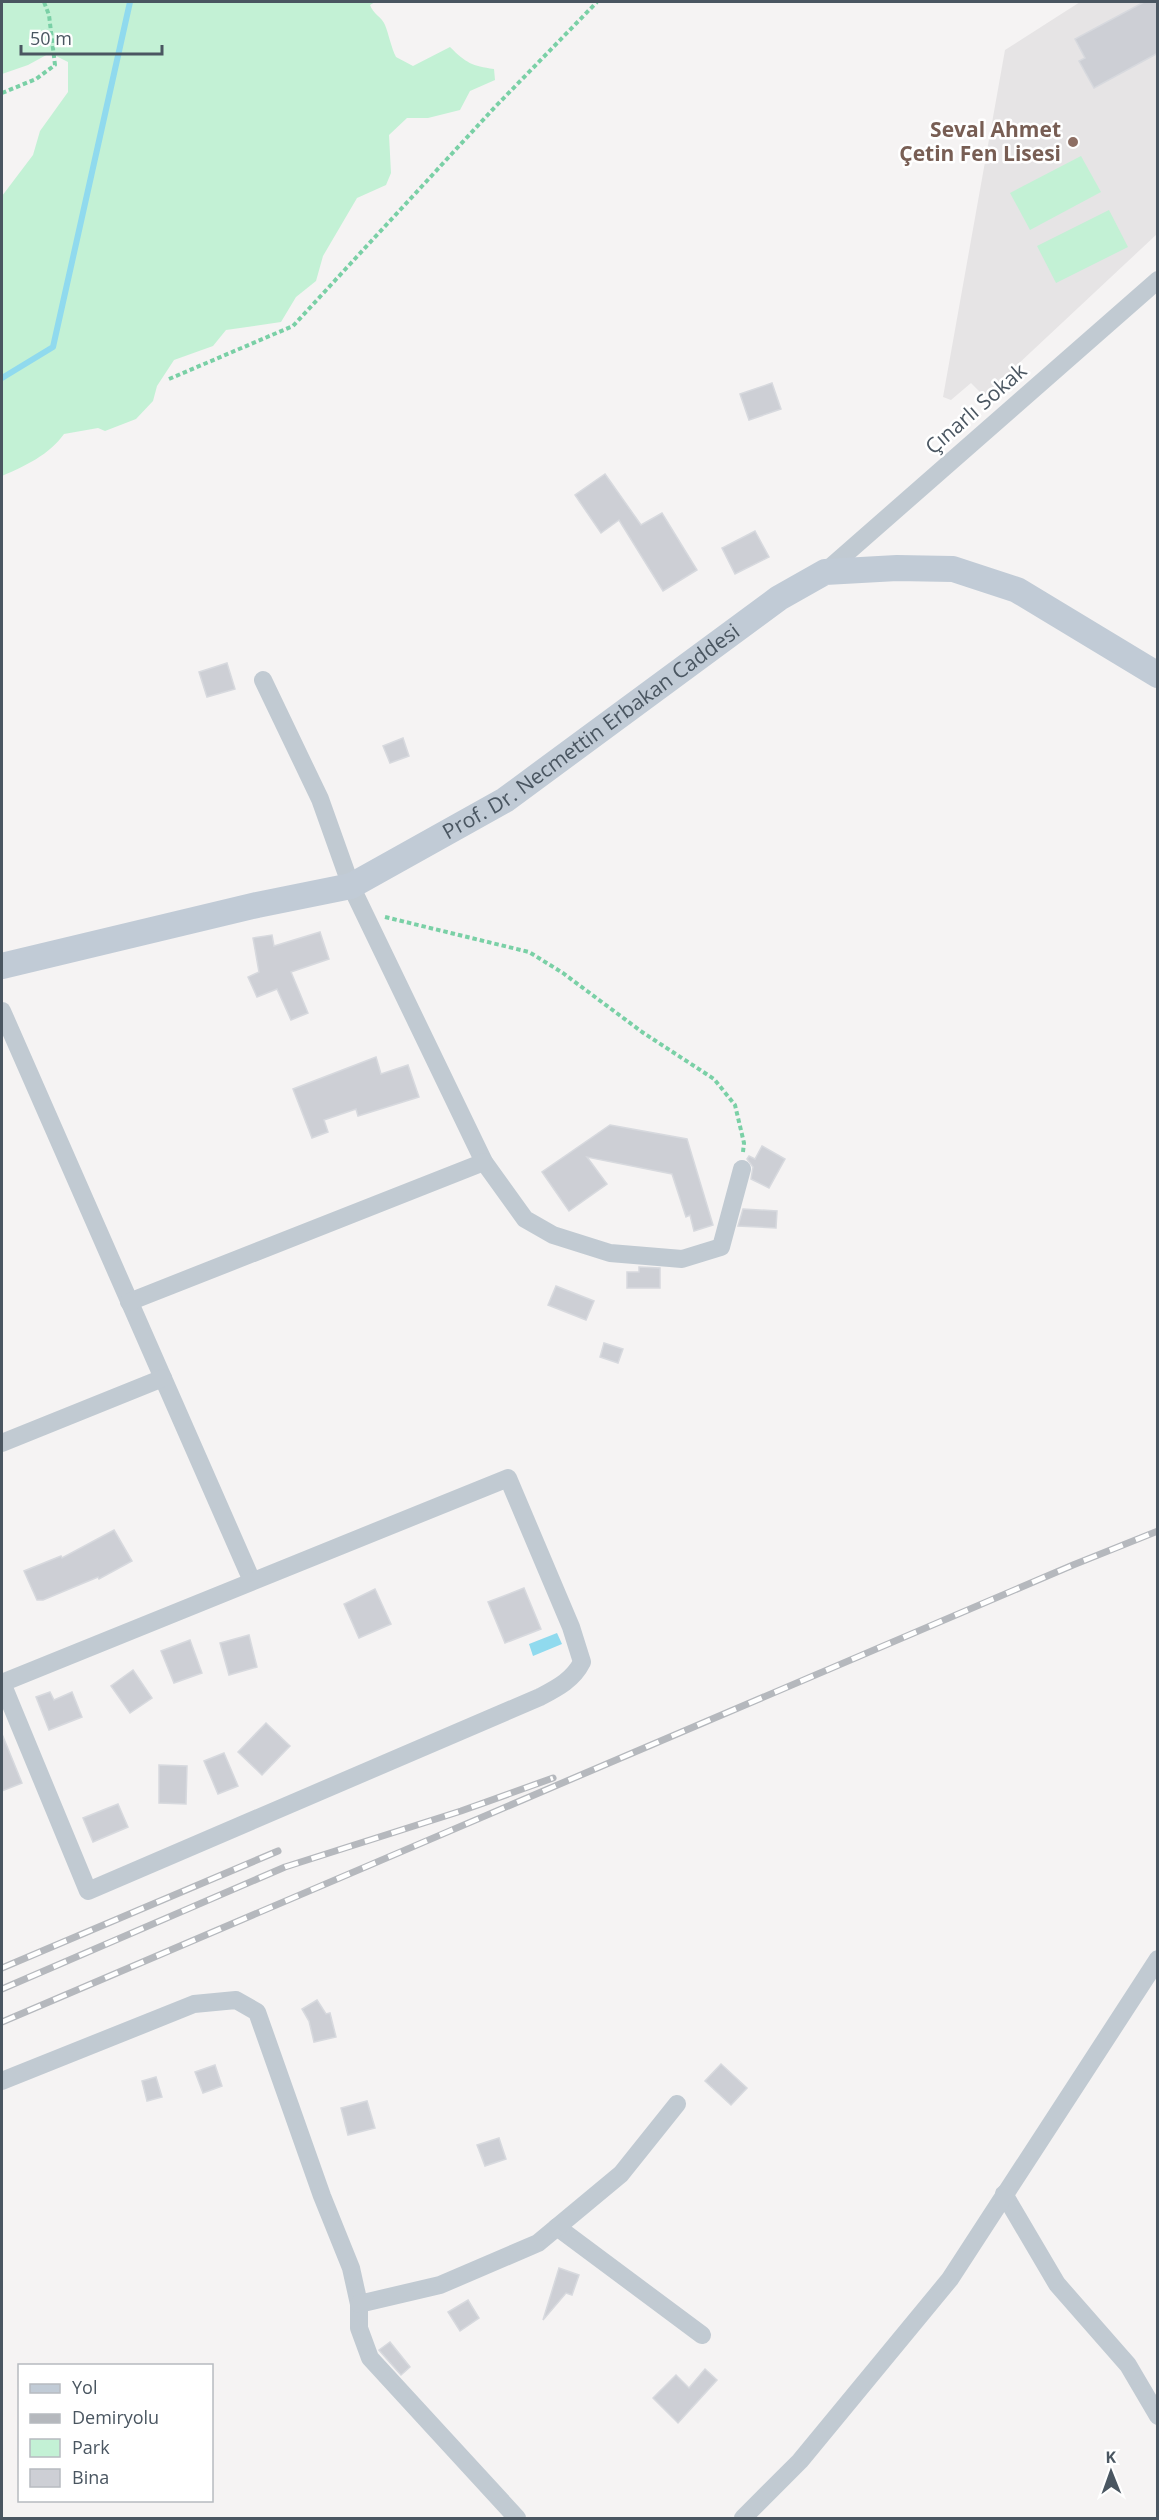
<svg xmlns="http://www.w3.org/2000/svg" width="1159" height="2520" font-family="'Open Sans',sans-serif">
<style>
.education{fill:#e6e4e5}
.green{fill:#c3f1d5}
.water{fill:#90daee}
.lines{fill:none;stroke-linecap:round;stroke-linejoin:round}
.stream{stroke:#90daee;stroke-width:6}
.building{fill:#cdcfd5;stroke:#d7d9de;stroke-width:1.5}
.path{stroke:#7ad0a6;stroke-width:4;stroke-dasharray:4.5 3;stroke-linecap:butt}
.street{stroke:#c1cad2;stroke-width:18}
.secondary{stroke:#c1cbd6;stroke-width:26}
.rail-casing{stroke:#b5b8bd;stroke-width:7}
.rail{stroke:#fff;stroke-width:4.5;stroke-dasharray:14;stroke-linecap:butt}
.education-dot{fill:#8d6e63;stroke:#fff;stroke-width:2}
.labels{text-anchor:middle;stroke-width:5;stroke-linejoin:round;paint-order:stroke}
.education-label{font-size:21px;font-weight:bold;fill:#785e54;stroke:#fff;text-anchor:end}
.street-label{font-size:21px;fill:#4a5661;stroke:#fff}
</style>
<rect width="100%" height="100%" fill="#f5f3f3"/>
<path class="education" d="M1080 2H1157V234L984 396 971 383 951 400 943 397 1005 50Z"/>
<g class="green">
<path d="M2 2H375L370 5C373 14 382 17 385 25 389 35 391 47 396 57L413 66 450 47C466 63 472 66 494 69L495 80 470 91 460 110 428 118H407L389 135 391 173 386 185 357 198 323 256 316 281 296 297 281 322 226 330 213 346 174 360 157 386 153 401 136 419 105 431 98 428 64 434C49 455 25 466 2 476V196L33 155 40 131 68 92V62L50 53 28 65 2 74Z"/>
<path d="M1081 156 1101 192 1030 230 1010 193Z"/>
<path d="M1109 210 1128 247 1056 283 1037 246Z"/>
</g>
<path class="water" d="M557 1633 562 1644 533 1656 529 1644Z"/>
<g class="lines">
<path class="stream" d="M2 378 53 347 130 2"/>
</g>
<g class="building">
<path d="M1144 2H1158V53L1094 88 1079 61 1085 58 1075 39Z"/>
<path d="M772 383 781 409 749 420 740 394Z"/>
<path d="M605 474 641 525 662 513 697 570 663 591 619 520 601 533 575 495Z"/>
<path d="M755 531 769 557 735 574 722 548Z"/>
<path d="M227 663 235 689 207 697 199 672Z"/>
<path d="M403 738 409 756 390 763 383 746Z"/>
<path d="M320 932 329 959 291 972 308 1013 291 1020 277 989 257 997 248 977 259 972 253 938 272 935 274 946Z"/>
<path d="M376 1057 381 1074 408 1065 419 1097 358 1116 356 1109 324 1120 328 1132 312 1138 293 1089Z"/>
<path d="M610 1125 687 1139 713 1225 694 1231 690 1215 686 1217 672 1174 587 1157 607 1184 569 1211 542 1172Z"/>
<path d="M762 1146 785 1159 769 1188 751 1179 753 1167 747 1159 749 1156 755 1159Z"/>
<path d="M743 1209 777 1211 776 1228 738 1226Z"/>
<path d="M639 1267 660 1268V1288H627V1272H639Z"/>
<path d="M556 1286 594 1301 586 1320 548 1305Z"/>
<path d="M604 1343 623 1349 618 1363 600 1357Z"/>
<path d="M114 1530 132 1561 99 1579 98 1577 43 1600H37L24 1571 61 1556 62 1558Z"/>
<path d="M524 1588 541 1629 505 1643 488 1602Z"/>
<path d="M375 1589 391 1624 359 1638 344 1604Z"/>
<path d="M249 1635 257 1667 229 1675 220 1643Z"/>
<path d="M190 1640 202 1673 174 1683 161 1651Z"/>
<path d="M133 1670 152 1698 130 1713 111 1686Z"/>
<path d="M50 1692 54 1700 72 1692 82 1717 49 1730 36 1697Z"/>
<path d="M266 1723 290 1746 262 1775 238 1752Z"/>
<path d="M2 1734 22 1783 2 1791Z"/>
<path d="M224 1753 238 1786 218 1794 204 1761Z"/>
<path d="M159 1765 187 1766 186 1804 159 1803Z"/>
<path d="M118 1804 128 1827 93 1842 83 1818Z"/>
<path d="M317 2000 326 2014 330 2013 336 2037 314 2042 309 2021 302 2009Z"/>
<path d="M721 2064 747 2088 731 2105 705 2081Z"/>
<path d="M215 2065 222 2086 203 2093 195 2072Z"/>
<path d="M156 2077 162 2097 147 2101 142 2081Z"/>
<path d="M367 2101 375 2128 348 2135 341 2108Z"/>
<path d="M499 2138 506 2159 485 2166 477 2145Z"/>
<path d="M559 2268 579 2275 572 2295 566 2293 543 2320Z"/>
<path d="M468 2300 479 2318 460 2331 448 2312Z"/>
<path d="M390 2342 410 2367 401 2375 379 2350Z"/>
<path d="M705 2369 717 2380 678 2423 653 2398 676 2375 689 2388Z"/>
</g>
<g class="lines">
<g class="path">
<path d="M2 93 36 79 55 65 49 15 44 2"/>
<path d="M169 379 293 326 495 107 597 2"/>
<path d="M385 917 529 952 563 973 642 1032 714 1079 735 1105 744 1143 743 1152"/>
</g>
<g class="street">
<path d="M825 572 1158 280"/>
<path d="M263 680 320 799 351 886 484 1162 525 1219 553 1235 610 1253 682 1259 721 1247 742 1169"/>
<path d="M2 1011 252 1581"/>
<path d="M129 1302 484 1162"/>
<path d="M2 1443 163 1378"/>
<path d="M508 1478 571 1627 582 1662C573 1680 557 1688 540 1697L88 1891 2 1683Z"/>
<path d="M2 2081 194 2004 236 2000 257 2012 322 2196 351 2268 359 2304V2328L370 2358 517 2518"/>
<path d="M1004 2194 1057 2284 1128 2365 1158 2416"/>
<path d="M557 2227 702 2335"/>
<path d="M359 2304 440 2285 538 2243 621 2174 677 2104"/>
<path d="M743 2518 800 2461 950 2279 1158 1959"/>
</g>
<path class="secondary" id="s1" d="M2 966 257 905 351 886 505 800 779 598 825 572 897 568 953 569 1017 590 1158 675"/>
<g class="rail-casing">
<g id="rail">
<path d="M2 1968 278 1851"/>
<path d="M2 1989 285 1867 461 1811 553 1778"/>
<path d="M2 2022 1073 1565 1158 1531"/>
</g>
</g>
<use href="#rail" class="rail"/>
</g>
<circle class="education-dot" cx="1073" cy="142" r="6"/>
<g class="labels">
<g class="education-label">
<text x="1061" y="137">Seval Ahmet<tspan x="1061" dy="24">Çetin Fen Lisesi</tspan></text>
</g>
<g class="street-label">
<text transform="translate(976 409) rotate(-41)" y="7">Çınarlı Sokak</text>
<text dy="7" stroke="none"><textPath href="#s1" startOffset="644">Prof. Dr. Necmettin Erbakan Caddesi</textPath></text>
</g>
</g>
<rect width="1159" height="2520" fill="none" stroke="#4a5661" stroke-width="6"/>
<rect x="18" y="2364" width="195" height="138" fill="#ffffff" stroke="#b7bbc0" stroke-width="1.5"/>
<rect x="30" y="2384" width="30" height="9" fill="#c1cbd6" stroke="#b7bbc0" stroke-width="1.5"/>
<text x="72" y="2394" font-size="18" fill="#4a5661">Yol</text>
<rect x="30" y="2414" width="30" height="9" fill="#b5b8bd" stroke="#b7bbc0" stroke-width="1.5"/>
<text x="72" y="2424" font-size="18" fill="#4a5661">Demiryolu</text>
<rect x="30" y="2439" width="30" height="18" fill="#c3f1d5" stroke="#b7bbc0" stroke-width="1.5"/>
<text x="72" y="2454" font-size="18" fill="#4a5661">Park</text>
<rect x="30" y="2469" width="30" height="18" fill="#cdcfd5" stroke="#b7bbc0" stroke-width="1.5"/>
<text x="72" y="2484" font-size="18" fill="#4a5661">Bina</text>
<g transform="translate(1111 2472) rotate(359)" stroke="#ffffff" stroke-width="4.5" paint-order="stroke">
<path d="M0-4.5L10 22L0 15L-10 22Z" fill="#4a5661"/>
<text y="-9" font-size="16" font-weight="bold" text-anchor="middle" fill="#4a5661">K</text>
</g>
<path d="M21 45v9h141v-9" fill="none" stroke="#4a5661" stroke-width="3"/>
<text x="30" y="45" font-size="18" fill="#4a5661" stroke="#ffffff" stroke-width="4.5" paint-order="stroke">50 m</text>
</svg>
